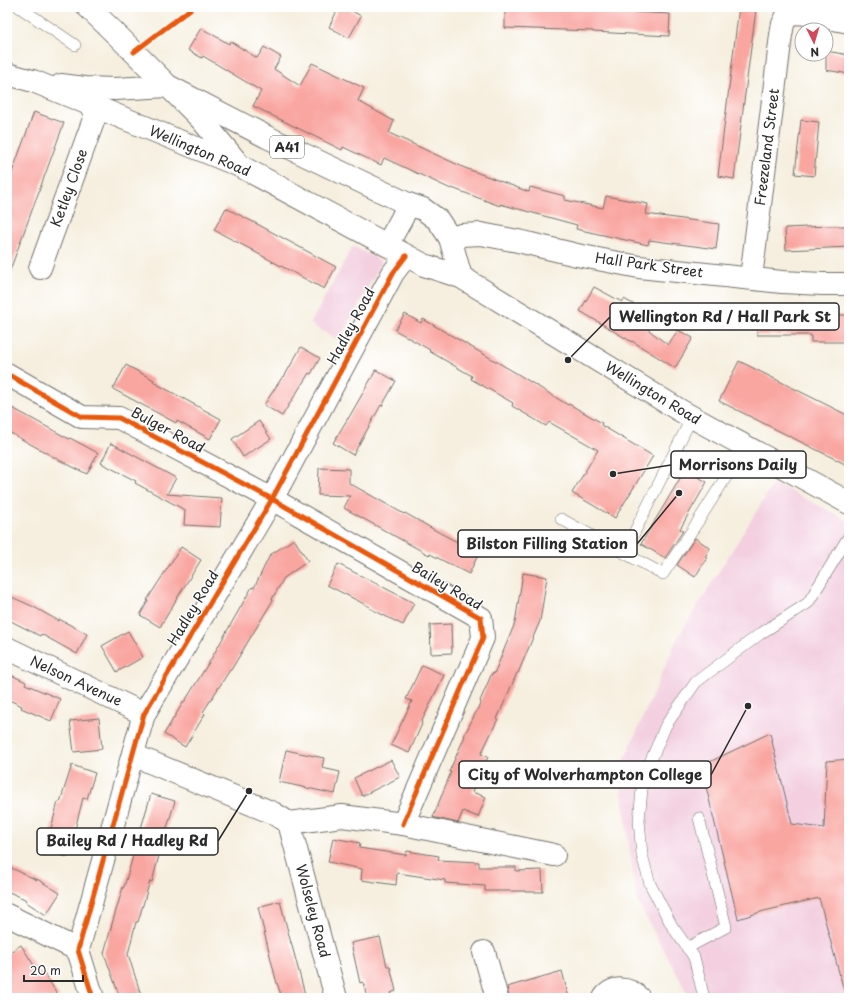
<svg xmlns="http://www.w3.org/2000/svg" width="856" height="1005" font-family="'Playpen Sans',sans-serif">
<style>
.built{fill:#f3cfe0}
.building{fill:#f9a5a0}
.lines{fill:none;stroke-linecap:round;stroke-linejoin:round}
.service-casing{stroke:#72706a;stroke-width:12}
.minor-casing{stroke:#72706a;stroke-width:24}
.secondary-casing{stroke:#72706a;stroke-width:24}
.trunk-casing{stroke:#72706a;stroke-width:24}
.service{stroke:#fff;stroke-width:11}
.minor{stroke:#fff;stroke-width:22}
.secondary{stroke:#fff;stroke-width:22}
.trunk{stroke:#fff;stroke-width:22}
.cycleway-casing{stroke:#fff;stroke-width:8}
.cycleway{stroke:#e8590c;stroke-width:5}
.labels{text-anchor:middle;stroke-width:3;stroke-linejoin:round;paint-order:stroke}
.shield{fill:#fff;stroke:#6b6b6b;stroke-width:1}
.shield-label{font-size:13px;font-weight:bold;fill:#2b2b2b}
.street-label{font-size:14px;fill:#2b2b2b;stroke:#fff}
.leader{fill:none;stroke:#2b2b2b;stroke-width:1.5}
.callout-dot{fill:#2b2b2b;stroke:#fff;stroke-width:1.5}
.callout{fill:#fff;stroke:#2b2b2b;stroke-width:1.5}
.callout-label{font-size:15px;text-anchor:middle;font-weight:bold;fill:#2b2b2b}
</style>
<rect width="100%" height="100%" fill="#fff"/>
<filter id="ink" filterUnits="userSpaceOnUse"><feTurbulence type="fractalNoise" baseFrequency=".025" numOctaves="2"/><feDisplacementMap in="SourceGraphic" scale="8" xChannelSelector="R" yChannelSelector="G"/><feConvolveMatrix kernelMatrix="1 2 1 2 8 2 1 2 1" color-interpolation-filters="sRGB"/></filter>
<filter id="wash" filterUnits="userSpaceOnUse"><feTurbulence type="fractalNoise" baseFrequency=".012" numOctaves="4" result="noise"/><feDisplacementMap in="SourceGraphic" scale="16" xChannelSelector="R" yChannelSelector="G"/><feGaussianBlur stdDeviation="0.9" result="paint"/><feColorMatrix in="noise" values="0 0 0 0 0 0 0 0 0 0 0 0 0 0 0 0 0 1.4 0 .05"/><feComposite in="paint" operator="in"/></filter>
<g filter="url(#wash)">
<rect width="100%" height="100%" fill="#f6efdf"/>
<g class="built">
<path d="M353 246 382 262 339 340 310 324Z"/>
<path d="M774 483 849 521V998H690L637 901 619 772 677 639Z"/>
</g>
<g id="blocks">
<g class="building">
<path d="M339 7H345L361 16 349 38 329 27Z"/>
<path d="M505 7 582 8 581 9 670 14 669 36 593 32V31L505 28Z"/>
<path d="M739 7 756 9 734 179 718 176Z"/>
<path d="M201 28 229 44 230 41 257 58 264 47 281 57 274 69 300 86 312 63 364 88 358 101 394 121 389 133 465 168 529 192 530 187 565 196V200L603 208 606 196 648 204 646 214 719 224 716 249 649 240 648 245 576 229 577 225 500 204V206L452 188 451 189 384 158 381 165 343 147 342 150 253 106 261 91 203 56 202 58 188 50Z"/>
<path d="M826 51 849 55V74L826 70Z"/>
<path d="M34 112 64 123 9 273 7 272V186Z"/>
<path d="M801 120 819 122 814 176 795 174Z"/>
<path d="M226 208 259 225 336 267 324 289 253 251H254L214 230Z"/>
<path d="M829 226H849V247L786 250 785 228Z"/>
<path d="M594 287 622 302 624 299 640 308 635 313 645 318 641 324 668 345 678 330 693 338 675 368 632 341V342L580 311Z"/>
<path d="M757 305 806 306 805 315H849V342H811V335H757Z"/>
<path d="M405 314 421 323 423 319 516 373 568 405 569 404 602 423 601 425 653 456 615 518 572 493 598 450 549 422 546 426 512 406 513 403 471 379 472 376 429 351 430 350 395 330Z"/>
<path d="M301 347 320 358 311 374 309 373 282 416 264 405 283 376 284 377Z"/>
<path d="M739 361 849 416V466L719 401Z"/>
<path d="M126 365 154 380 153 382 221 419 210 439 177 421 176 423 113 389Z"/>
<path d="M376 370 396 381 382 406 381 405 353 455 333 443 348 418V419Z"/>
<path d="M7 405 69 439 70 438 98 453 87 474 59 460 7 431Z"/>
<path d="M259 421 271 439 243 457 232 439Z"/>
<path d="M111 443 176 478 167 494 222 498 220 527 184 525 185 510 135 483 136 481 101 463Z"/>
<path d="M319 468 349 469V483L404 514 405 513 440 533 479 553 469 574 430 554 429 555 344 508 350 496 318 495Z"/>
<path d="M685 470 707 482 680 529 683 531 665 558 641 544Z"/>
<path d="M695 538 710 548 705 557 707 558 695 577 677 565Z"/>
<path d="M294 539 308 561 284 578 272 599 273 600 231 670H230L203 712 205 714 185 747 164 734 184 701H185L211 659 252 587 254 588 270 555Z"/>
<path d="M181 547 201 560 179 595 160 627 140 615 148 601 147 600Z"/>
<path d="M338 564 414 603 403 625 369 608 370 607 327 585Z"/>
<path d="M523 573 547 577 540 621 518 673H517L497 719H498L481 754 488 757 472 792 486 797 478 817 463 811 458 823 436 818 433 817 451 772H449L465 736H464L481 702 480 701 492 673 494 674 515 623Z"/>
<path d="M7 595 32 606 59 621V619L87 634 77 654 41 634 40 636 7 619Z"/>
<path d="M451 624 452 653 431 654 430 625Z"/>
<path d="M128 631 143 657 117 672 102 646Z"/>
<path d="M422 665 444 675 421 723 422 724 409 753 391 745 412 701 406 699Z"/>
<path d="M7 673 26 682 25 684 60 699 51 721 21 708 22 706 7 699Z"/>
<path d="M99 718 102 749 74 752 70 721Z"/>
<path d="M770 733 792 824 824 828 827 761 849 759V990L844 991 819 898 764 911 738 919 701 766Z"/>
<path d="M286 750 324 758 322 768 340 772 335 794 279 782Z"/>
<path d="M391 760 400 777 362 796 354 778Z"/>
<path d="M72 765 95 773 87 799 83 798 68 857 45 851 58 802H60Z"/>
<path d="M151 794 175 801 161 848 152 882 150 881 138 922H136L128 954 142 998H120L104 953 112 924 123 887H124Z"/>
<path d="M333 838 360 843 359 848 406 855 407 851 439 856 438 860 479 862V867H516V871L542 870 543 892H525V891H485V886L445 883V880L397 873 396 885 361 880 362 869 328 862Z"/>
<path d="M7 866 37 880V879L60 893 46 915 26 902 27 900 7 891Z"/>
<path d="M280 901 291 943V942L306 998H282L276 980 258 907Z"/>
<path d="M380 937 387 966H390L396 991 390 993 391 998H367L363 982 360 983 351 943Z"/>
<path d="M21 945 40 975 44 973 60 998H7V954Z"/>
<path d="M562 971 569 998H509L507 987Z"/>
</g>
</g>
</g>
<g filter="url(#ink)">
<use href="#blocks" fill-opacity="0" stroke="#72706a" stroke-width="1"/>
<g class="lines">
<g class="service-casing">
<g id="service">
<path d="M19 7 75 45"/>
<path d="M692 417 624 553 663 574 697 523 745 447"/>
<path d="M561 519 624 553"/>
<path d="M687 948 726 927 699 818"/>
<path d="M704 998 694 957 672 926 650 884 642 855 639 820 643 779 666 725 696 682 760 634 808 603 849 536"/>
</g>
</g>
<g class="minor-casing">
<g id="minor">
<path d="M787 16 795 13 808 14 849 22"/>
<path d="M450 238 461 235 481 234 518 241 577 255 639 267 782 282 822 284H849"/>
<path d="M40 268 98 108"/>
<path d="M751 278 781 35 783 24 787 16"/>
<path d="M7 374 82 417 119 418 272 499 481 618 483 638 403 824"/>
<path d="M7 648 144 714"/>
<path d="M133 755 273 813 289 823 342 816 403 824 554 855"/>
<path d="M289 823 336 998"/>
<path d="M7 915 78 950"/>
<path d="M484 952 497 998"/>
<path d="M93 998 78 950 144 714 272 499 393 273 406 256"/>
<path d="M604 998C613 986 629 987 639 998"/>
</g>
</g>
<g class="secondary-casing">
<path id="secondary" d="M88 7 122 40 202 120 240 166"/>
</g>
<g class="trunk-casing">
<g id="trunk">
<path d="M7 74 33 81 240 166 424 265 461 277 681 411 849 503"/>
<path d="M61 85 85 88 115 89 168 86 267 137 408 204 423 209 438 220 450 238 461 277"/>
<path d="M387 245 402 218 408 204"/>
</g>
</g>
<use href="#service" class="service"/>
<use href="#minor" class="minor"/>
<use href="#secondary" class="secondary"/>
<use href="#trunk" class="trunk"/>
<g class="cycleway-casing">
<g id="cycleway">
<path d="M134 52 193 7"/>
<path d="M7 374 82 417 119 418 272 499 481 618 483 638 403 824"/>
<path d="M93 998 78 950 144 714 272 499 393 273 406 256"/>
</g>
</g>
<use href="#cycleway" class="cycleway"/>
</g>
</g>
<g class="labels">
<rect class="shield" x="270" y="136" width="34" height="22" rx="3"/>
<g class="shield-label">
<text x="287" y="152">A41</text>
</g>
<g class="street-label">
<text transform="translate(767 147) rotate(-83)" y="5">Freezeland Street</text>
<text transform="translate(200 151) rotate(23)" y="5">Wellington Road</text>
<text transform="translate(69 188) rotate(-70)" y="5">Ketley Close</text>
<text transform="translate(649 265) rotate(8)" y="5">Hall Park Street</text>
<text transform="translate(351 326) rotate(-62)" y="5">Hadley Road</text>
<text transform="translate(653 393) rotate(31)" y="5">Wellington Road</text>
<text transform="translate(168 430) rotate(28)" y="5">Bulger Road</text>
<text transform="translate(447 586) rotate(31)" y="5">Bailey Road</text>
<text transform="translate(193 608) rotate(-59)" y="5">Hadley Road</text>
<text transform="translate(76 681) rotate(25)" y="5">Nelson Avenue</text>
<text transform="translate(313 911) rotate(75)" y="5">Wolseley Road</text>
</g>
</g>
<path class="leader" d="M568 360L610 317M613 474L671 465M679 493L637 544M748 706L711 775M249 791L218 841"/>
<g class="callout-dot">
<circle cx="568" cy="360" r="4"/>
<circle cx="613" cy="474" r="4"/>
<circle cx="679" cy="493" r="4"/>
<circle cx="748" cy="706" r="4"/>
<circle cx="249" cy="791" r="4"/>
</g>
<g class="callout">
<rect x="610" y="303" width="229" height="27" rx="4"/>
<rect x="671" y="451" width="135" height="27" rx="4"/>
<rect x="458" y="530" width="179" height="27" rx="4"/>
<rect x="459" y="761" width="252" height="27" rx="4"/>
<rect x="37" y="828" width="181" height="27" rx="4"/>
</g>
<g class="callout-label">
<text x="725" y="322">Wellington Rd / Hall Park St</text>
<text x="738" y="470">Morrisons Daily</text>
<text x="547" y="549">Bilston Filling Station</text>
<text x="585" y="780">City of Wolverhampton College</text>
<text x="127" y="846">Bailey Rd / Hadley Rd</text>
</g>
<rect width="856" height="1005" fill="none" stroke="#fff" stroke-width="24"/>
<g transform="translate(814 42) rotate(175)"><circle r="19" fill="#ffffff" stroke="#aaaaaa"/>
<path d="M0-3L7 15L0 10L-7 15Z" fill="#d1495b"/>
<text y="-6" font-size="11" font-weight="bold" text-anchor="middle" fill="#2b2b2b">N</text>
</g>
<path d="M24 975v6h59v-6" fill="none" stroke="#2b2b2b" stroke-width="2"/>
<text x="30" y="975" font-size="12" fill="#2b2b2b" stroke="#ffffff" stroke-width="3" paint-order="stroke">20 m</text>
</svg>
